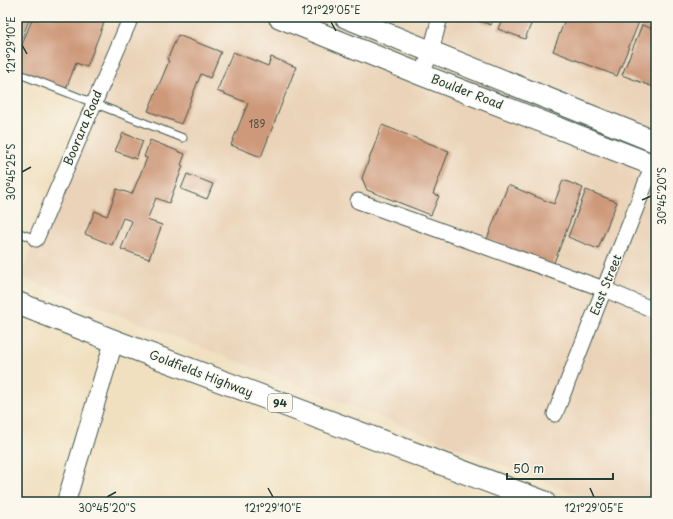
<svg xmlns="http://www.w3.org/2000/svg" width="673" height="519" font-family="'Playpen Sans',sans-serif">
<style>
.built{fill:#ead3b8}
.building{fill:#ce997a}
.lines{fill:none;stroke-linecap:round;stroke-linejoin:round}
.service-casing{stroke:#3e5549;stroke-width:9}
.minor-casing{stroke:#3e5549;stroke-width:17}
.tertiary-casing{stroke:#3e5549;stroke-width:20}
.secondary-casing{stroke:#3e5549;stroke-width:23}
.trunk-casing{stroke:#3e5549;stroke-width:24}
.service{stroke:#fff;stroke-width:7}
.minor{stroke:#fff;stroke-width:15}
.tertiary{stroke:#fff;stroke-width:18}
.secondary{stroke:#fff;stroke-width:21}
.trunk{stroke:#fff;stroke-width:22}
.ticks{fill:none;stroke:#1f3d34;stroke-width:1.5}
.labels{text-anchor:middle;stroke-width:3;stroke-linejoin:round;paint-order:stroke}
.number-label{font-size:10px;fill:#4b5446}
.shield{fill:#fbf7ec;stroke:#61756b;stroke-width:1}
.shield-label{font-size:11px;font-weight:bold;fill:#1f3d34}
.street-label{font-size:12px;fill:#1f3d34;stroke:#fbf7ec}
.neatline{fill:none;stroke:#1f3d34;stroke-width:1.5}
.ticks-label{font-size:10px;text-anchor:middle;fill:#1f3d34}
</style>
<rect width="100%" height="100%" fill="#fbf7ec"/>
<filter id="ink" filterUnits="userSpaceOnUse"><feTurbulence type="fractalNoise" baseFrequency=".025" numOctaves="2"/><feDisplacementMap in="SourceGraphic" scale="8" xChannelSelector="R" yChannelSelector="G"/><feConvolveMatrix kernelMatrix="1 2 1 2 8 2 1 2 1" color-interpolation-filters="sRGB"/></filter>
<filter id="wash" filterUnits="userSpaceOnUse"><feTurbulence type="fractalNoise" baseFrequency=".012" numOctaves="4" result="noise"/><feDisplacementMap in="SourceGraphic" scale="16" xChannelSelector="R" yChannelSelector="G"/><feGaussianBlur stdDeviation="0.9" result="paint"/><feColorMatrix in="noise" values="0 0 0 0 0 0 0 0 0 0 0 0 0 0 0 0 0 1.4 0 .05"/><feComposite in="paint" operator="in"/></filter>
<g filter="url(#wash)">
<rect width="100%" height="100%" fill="#f0e0c0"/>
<path class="built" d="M17 17H656V502H596L20 276 94 103 17 73Z"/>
<g id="blocks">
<g class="building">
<path d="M17 17H30L21 41 17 39Z"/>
<path d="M33 17H106L87 67 76 63 66 89 17 70V58Z"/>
<path d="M470 17H494L491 25Z"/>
<path d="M503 17H534L525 39 498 29Z"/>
<path d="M566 17H641L617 76 553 51Z"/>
<path d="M642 25 656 30V88L622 75Z"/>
<path d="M178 35 221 52 210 78 201 74 181 124 148 111 169 61 167 60Z"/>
<path d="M233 52 268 66 271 57 296 67 261 157 231 145 248 103 217 91Z"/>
<path d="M382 125 449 151 433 194 439 196 431 215 367 190 362 178Z"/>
<path d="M123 133 143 141 136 159 115 151Z"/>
<path d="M150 140 185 154 181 165 183 166 169 203 156 198 147 220 162 225 149 259 121 249 132 221 123 218 112 245 85 234 95 211 107 216 117 189 132 194 147 158 144 157Z"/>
<path d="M187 174 213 184 207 199 181 189Z"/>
<path d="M563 180 583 188 553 265 487 239 508 185 554 204Z"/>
<path d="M586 190 617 202 598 249 568 237Z"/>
</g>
</g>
</g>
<g filter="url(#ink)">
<use href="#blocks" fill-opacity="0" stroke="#3e5549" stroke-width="1"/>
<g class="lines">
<g class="service-casing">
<g id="service">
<path d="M17 73 183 138"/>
<path d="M17 232 36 239"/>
</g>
</g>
<g class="minor-casing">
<g id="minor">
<path d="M422 75 431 51 440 17"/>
<path d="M358 201 604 289 656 311"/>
<path d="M36 239 131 17"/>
<path d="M555 414 656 157"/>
</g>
</g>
<g class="tertiary-casing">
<path id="tertiary" d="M66 502 114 341"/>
</g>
<g class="secondary-casing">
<g id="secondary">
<path d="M279 17 422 75 656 166"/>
<path d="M345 17 656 142"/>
</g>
</g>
<g class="trunk-casing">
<path id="trunk" d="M17 303 114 341 544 502"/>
</g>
<use href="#service" class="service"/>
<use href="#minor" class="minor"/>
<use href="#tertiary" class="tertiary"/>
<use href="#secondary" class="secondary"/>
<use href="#trunk" class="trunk"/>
</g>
</g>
<path class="ticks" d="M331 22 336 31M22 45 27 54M22 172 31 167M642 200 651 196M268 488 273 497M590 488 594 497M107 497 116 492"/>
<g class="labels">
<g class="number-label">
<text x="257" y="128">189</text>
</g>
<rect class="shield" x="268" y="394" width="24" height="18" rx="3"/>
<g class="shield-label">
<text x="280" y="407">94</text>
</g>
<g class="street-label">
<text transform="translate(467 92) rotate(21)" y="4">Boulder Road</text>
<text transform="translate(83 128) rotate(-67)" y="4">Boorara Road</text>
<text transform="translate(606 285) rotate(-68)" y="4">East Street</text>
<text transform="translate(201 374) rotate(21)" y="4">Goldfields Highway</text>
</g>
</g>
<rect width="673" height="519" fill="none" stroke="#fbf7ec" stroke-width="44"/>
<path d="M507 473v6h106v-6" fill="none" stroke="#1f3d34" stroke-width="2"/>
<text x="513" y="473" font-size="12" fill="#1f3d34" stroke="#fbf7ec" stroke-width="3" paint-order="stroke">50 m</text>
<rect x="22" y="22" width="629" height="475" class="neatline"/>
<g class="ticks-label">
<text x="331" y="14">121°29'05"E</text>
<text transform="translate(11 45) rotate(-90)" y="4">121°29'10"E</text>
<text transform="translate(11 172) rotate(-90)" y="4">30°45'25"S</text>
<text transform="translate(662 196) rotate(-90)" y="4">30°45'20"S</text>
<text x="107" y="512">30°45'20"S</text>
<text x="273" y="512">121°29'10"E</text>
<text x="594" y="512">121°29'05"E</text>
</g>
</svg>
